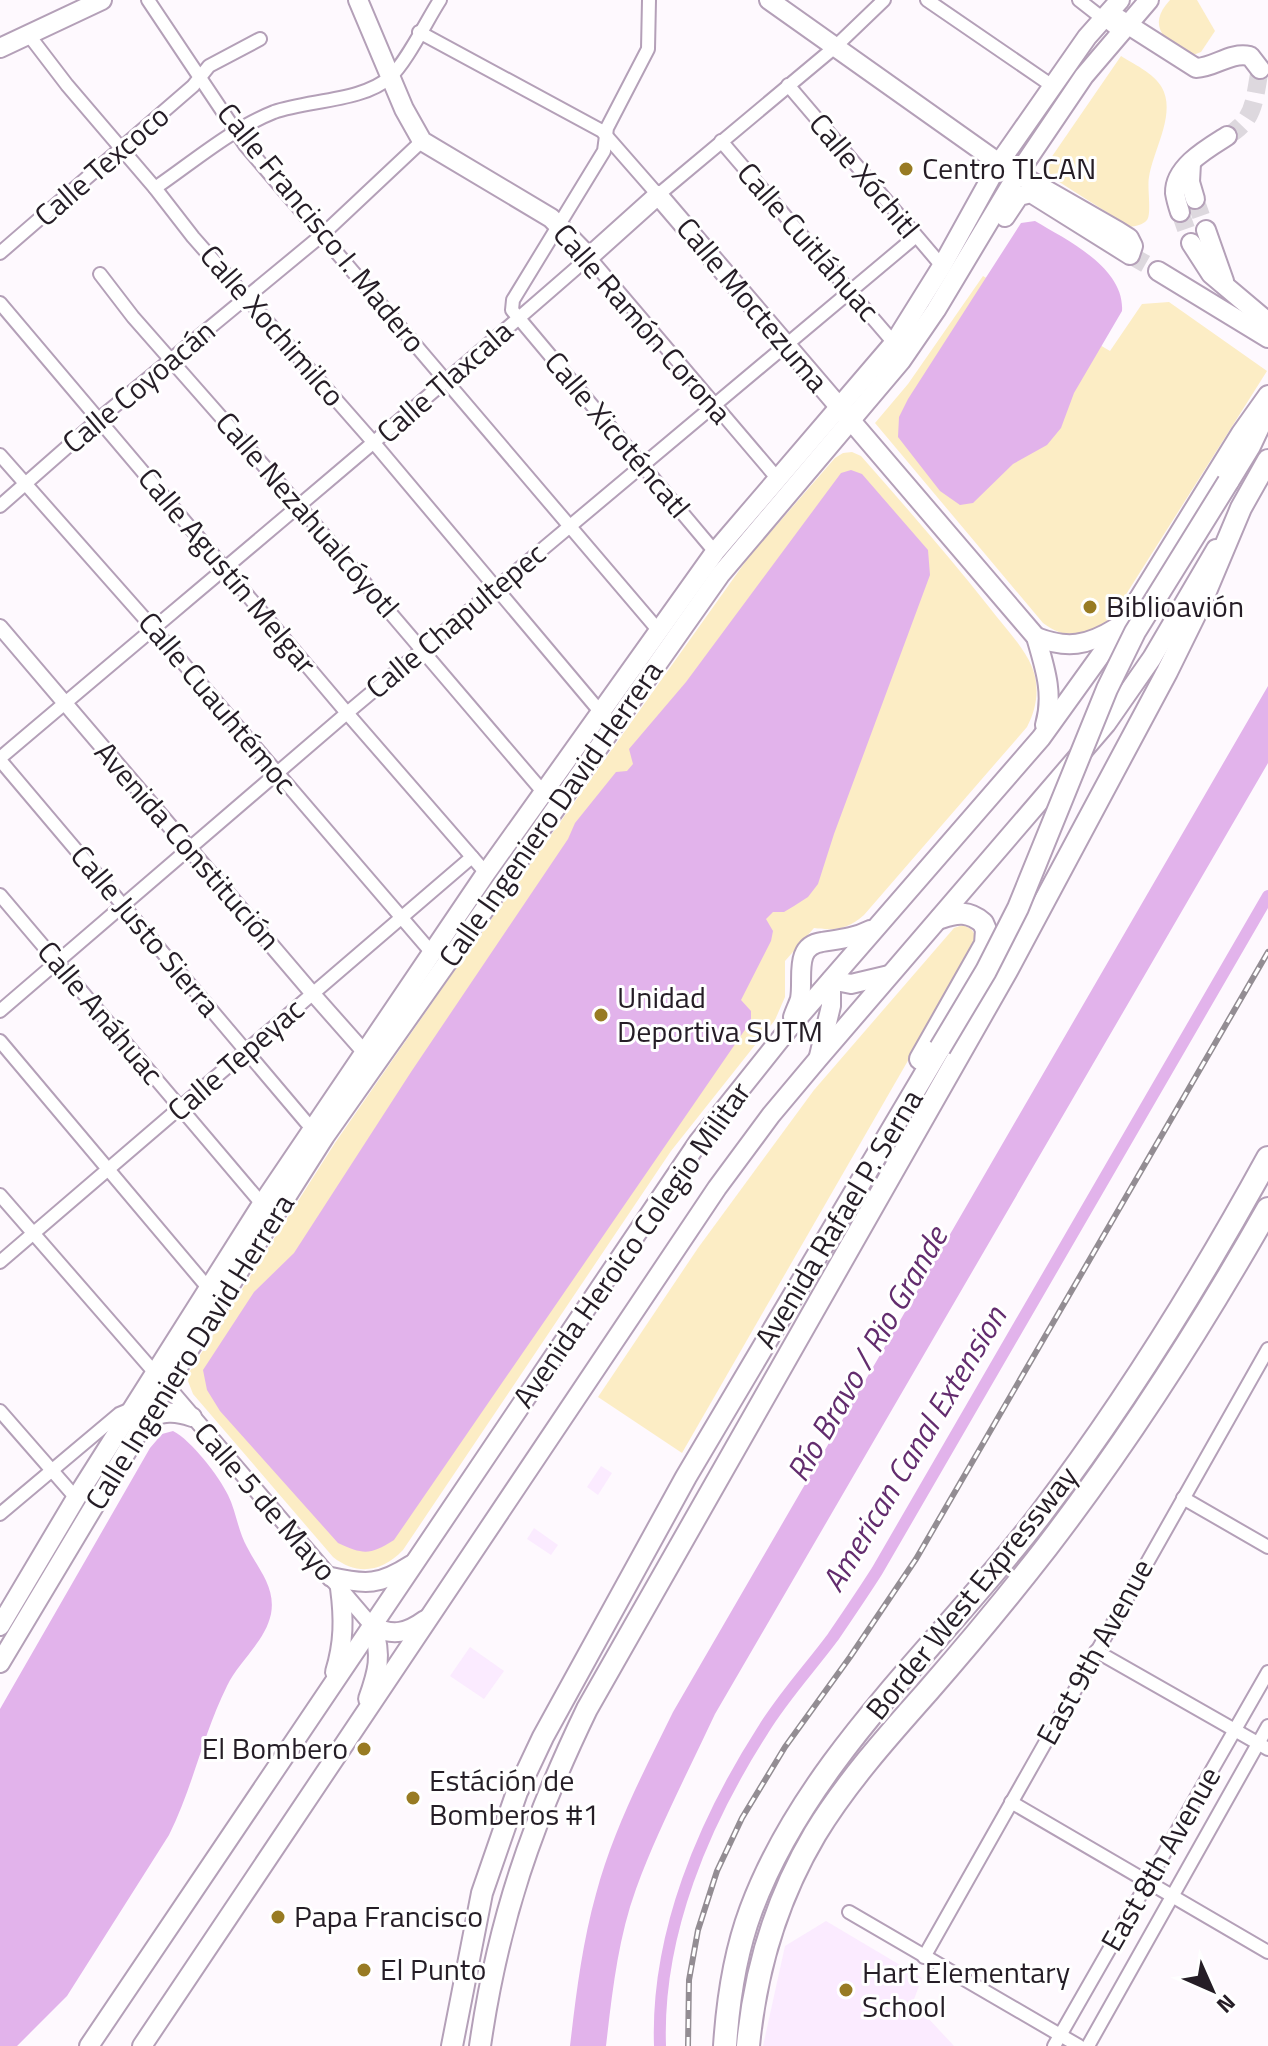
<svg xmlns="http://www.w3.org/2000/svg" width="1268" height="2046" font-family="'Titillium Web',sans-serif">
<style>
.built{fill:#fbebff}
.green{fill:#fcedc5}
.water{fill:#e2b3eb}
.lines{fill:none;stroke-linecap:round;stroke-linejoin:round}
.canal{stroke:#e2b3eb;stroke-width:12}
.primary-tunnel{stroke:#ddd8de;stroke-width:18;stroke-dasharray:18 9;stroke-linecap:butt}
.minor-casing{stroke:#b4a0b8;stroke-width:16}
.tertiary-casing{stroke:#b4a0b8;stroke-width:18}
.primary-casing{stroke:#b4a0b8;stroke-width:22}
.trunk-casing{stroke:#b4a0b8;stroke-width:24}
.motorway-casing{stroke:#b4a0b8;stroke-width:26}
.minor{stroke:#fff;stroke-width:12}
.tertiary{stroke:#fff;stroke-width:14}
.primary{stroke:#fff;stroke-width:18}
.trunk{stroke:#fff;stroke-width:20}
.motorway{stroke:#fff;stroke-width:22}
.rail-casing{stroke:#938d93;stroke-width:6}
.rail{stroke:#fff;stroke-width:3;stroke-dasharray:9;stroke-linecap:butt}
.trunk-bridge-casing{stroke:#b4a0b8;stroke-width:24;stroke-linecap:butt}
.trunk-bridge{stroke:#fff;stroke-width:20}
.poi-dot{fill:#987b23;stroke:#fff;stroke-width:3}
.labels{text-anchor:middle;stroke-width:6;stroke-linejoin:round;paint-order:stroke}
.street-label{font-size:30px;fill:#251d26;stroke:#fff}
.poi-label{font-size:30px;fill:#251d26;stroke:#fff;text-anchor:start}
.water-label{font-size:32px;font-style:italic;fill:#632c6e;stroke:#fff}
</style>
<rect width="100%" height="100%" fill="#fef9fe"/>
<g class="built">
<path d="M601 1466 612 1473 598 1495 587 1487Z"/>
<path d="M534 1528 558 1545 551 1555 527 1539Z"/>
<path d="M470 1647 504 1671 484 1699 450 1676Z"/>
<path d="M826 1921 922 1978 913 2002 954 2046H763L785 1946Z"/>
</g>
<g class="green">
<path d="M1170 0H1197L1215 31 1201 52 1193 55C1166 43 1145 27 1170 0Z"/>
<path d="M1121 56C1135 65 1158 75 1164 92 1174 118 1153 151 1149 177 1147 188 1152 214 1147 220 1143 225 1135 226 1130 227L1042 171Z"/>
<path d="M983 276 1110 351 1142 304 1169 302 1267 371 1113 615C1092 637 1068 642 1043 623L875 423 908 384Z"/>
<path d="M852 452 861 456C905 506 948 555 989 607 1003 626 1023 645 1032 667 1040 687 1037 708 1027 727L864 915C849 929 834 931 814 928L785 961V997L775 1020 671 1151 403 1550C382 1572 357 1576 333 1557L193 1394 188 1381 190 1371 335 1143 448 980 748 558 835 458 843 453Z"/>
<path d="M963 925 971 929 976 936 974 946 682 1453 598 1397 698 1248 814 1090 954 928Z"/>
</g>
<g class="water">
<path d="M1035 221C1067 240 1125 268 1122 311L1074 393 1061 428 1047 445 1013 464 973 503 960 505 940 491 898 437 899 417 908 399 1021 223Z"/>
<path d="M851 470 862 474 928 550 930 575 834 834 818 884 808 897 794 906 784 912H773L766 919 773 931 771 941 741 1000 751 1011V1021L394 1540C370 1555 364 1555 338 1543L220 1411 207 1390 203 1370 254 1292 294 1253 411 1072 568 839 575 823 616 772 627 771 633 764 629 749 686 682 841 473Z"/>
<path d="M1268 686V763L715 1714C688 1772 658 1829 636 1889 618 1938 612 1994 606 2046H570C576 1995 582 1944 596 1894 613 1830 644 1771 673 1712Z"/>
<path d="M173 1431C191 1440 219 1476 228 1495 236 1511 238 1531 247 1547 258 1569 276 1587 271 1614 265 1642 239 1661 227 1686 203 1734 193 1787 169 1835L67 1996 17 2046H0V1709L150 1448 162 1434Z"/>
</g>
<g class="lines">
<path class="canal" d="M660 2046C656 1934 704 1822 763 1730 783 1697 810 1668 833 1637 848 1615 863 1593 877 1571L1268 896"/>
<g class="primary-tunnel">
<path d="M1227 136C1256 120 1254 98 1260 69"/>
<path d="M1195 199 1206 230"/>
<path d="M1180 212 1191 243"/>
<path d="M1130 255 1158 271"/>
</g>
<g class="minor-casing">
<g id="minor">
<path d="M148 0 245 145 659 631"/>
<path d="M649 0 648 49 607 128 604 151 513 300 512 310 715 552"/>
<path d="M927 0 1051 85"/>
<path d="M1079 0 1120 32"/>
<path d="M419 32 602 131 658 195 835 47 884 0"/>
<path d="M28 34 67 85 155 188 193 237 374 443 597 708 613 724"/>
<path d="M788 85 942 266"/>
<path d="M721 141 894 343"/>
<path d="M155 188C193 162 231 129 274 112 308 100 364 101 390 77 406 63 427 20 440 0"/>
<path d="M0 253 193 86 209 66 260 39"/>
<path d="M100 274 133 317 300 507 544 793"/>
<path d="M0 303 347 713 486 873"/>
<path d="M0 455 153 628 432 953"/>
<path d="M0 506 99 419 322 235 422 141"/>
<path d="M0 758C197 591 395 427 589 257L777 478"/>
<path d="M0 760 306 1122 319 1132"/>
<path d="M0 895 262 1204"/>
<path d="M0 1011 347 713 915 237"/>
<path d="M0 1041 209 1289"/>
<path d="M0 1195 155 1373"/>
<path d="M0 1262 472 857"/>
<path d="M0 1411 76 1498"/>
<path d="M1183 1498 1268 1547"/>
<path d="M0 1514 119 1414 131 1409"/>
<path d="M1096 1651 1268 1749"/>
<path d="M1011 1802 1268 1952"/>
<path d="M849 1912 1079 2046"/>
<path d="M924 1957 1268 1349"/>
<path d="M1054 2046 1268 1672"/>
<path d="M1088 2046 1268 1726"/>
</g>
</g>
<g class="tertiary-casing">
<g id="tertiary">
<path d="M0 627 313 994 359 1046 371 1056"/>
<path d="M160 1378 373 1627"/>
</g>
</g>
<g class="primary-casing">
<g id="primary">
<path d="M358 0 404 109 422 141 551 218 589 257 658 195 1036 637C1045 668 1054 694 1045 725"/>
<path d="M769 0 999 163 1118 231 1129 238 1133 246 1130 255 1031 193 1019 196 1005 217"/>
<path d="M1119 19 1196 68C1216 67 1229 52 1250 56L1260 69"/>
<path d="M0 48 102 0"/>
<path d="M1191 163 1190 182 1195 199"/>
<path d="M1180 212C1178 206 1176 199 1175 193 1174 167 1208 148 1227 136"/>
<path d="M1206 230 1224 281"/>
<path d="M1191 243 1211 274 1268 322"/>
<path d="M1158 271 1268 338"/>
<path d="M1036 637C1067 649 1087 646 1116 628"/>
<path d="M793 1017C795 1011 798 1005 800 999 804 978 793 946 822 942 840 939 854 938 870 930"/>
<path d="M819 1056 831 1006V980L851 984 889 975"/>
<path d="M146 1420C162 1411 175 1411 192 1417"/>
<path d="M331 1577C366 1585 380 1585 411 1565"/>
<path d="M0 1626 76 1498 262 1204 486 873 715 552 894 343 942 266 999 163 1087 37 1120 0"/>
<path d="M373 1627C394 1636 407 1633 425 1620"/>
<path d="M0 1663 166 1386 325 1136 720 575 901 361 936 310 1017 175 1084 76 1149 0"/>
<path d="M335 1672C344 1643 344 1618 340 1588"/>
<path d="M368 1699C378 1671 382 1656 373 1627"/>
<path d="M89 2046 699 1141 790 1027 1041 738 1123 624 1241 433 1268 395"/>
<path d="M142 2046 717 1188 771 1115 818 1059 1106 724 1152 658 1216 549"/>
</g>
</g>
<g class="trunk-casing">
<g id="trunk">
<path d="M1228 482 1250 446 1268 408"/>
<path d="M920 1059 985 944 986 930 983 923C969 911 957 912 941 918"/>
<path d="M452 2046 482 1893 517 1792 543 1737 686 1477 940 1048"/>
<path d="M480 2046C498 1920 532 1823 587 1709L1007 971 1167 672 1201 603 1241 508 1268 460"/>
</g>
</g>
<g class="motorway-casing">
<g id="motorway">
<path d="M725 2046C728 2000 735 1953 751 1910 808 1757 943 1643 1040 1515 1126 1402 1200 1282 1268 1158"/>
<path d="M748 2046C755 1972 777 1898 815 1834 846 1783 887 1737 927 1692 968 1645 1008 1597 1046 1548 1129 1440 1201 1327 1268 1209"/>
</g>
</g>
<use href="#minor" class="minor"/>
<use href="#tertiary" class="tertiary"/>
<use href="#primary" class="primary"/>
<use href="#trunk" class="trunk"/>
<use href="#motorway" class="motorway"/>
<g class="rail-casing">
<path id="rail" d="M688 2046 689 1980 698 1930 717 1871 742 1818 785 1747 850 1657 916 1559 1268 952"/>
</g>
<use href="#rail" class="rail"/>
<g class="trunk-bridge-casing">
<path id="trunk-bridge" d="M940 1048 986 971 1018 908 1107 689 1135 632 1228 482"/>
</g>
<use href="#trunk-bridge" class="trunk-bridge"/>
</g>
<g class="poi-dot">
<circle cx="906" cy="169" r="8"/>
<circle cx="1090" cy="607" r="8"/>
<circle cx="601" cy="1015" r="8"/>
<circle cx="364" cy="1749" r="8"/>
<circle cx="413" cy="1798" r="8"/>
<circle cx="278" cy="1917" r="8"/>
<circle cx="364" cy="1970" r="8"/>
<circle cx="846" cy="1990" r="8"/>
</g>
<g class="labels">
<g class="street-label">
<text transform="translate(102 166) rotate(-41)" y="10">Calle Texcoco</text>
<text transform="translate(864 176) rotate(50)" y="10">Calle Xóchitl</text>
<text transform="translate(321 228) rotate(51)" y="10">Calle Francisco I. Madero</text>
<text transform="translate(808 242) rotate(49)" y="10">Calle Cuitláhuac</text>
<text transform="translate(752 305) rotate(50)" y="10">Calle Moctezuma</text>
<text transform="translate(642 324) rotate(49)" y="10">Calle Ramón Corona</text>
<text transform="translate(272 326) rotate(49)" y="10">Calle Xochimilco</text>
<text transform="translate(445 382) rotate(-41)" y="10">Calle Tlaxcala</text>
<text transform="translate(139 387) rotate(-40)" y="10">Calle Coyoacán</text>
<text transform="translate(617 435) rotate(50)" y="10">Calle Xicoténcatl</text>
<text transform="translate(307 515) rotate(49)" y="10">Calle Nezahualcóyotl</text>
<text transform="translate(227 571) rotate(50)" y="10">Calle Agustín Melgar</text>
<text transform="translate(456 621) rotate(-40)" y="10">Calle Chapultepec</text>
<text transform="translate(217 703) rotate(50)" y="10">Calle Cuauhtémoc</text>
<text transform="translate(551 814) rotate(-55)" y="10">Calle Ingeniero David Herrera</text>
<text transform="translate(187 846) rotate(49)" y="10">Avenida Constitución</text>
<text transform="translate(145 931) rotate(50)" y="10">Calle Justo Sierra</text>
<text transform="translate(100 1013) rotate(50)" y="10">Calle Anáhuac</text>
<text transform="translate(236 1060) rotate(-41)" y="10">Calle Tepeyac</text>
<text transform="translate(839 1219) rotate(-59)" y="10">Avenida Rafael P. Serna</text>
<text transform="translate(632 1245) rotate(-55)" y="10">Avenida Heroico Colegio Militar</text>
<text transform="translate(190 1352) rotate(-58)" y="10">Calle Ingeniero David Herrera</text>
<text transform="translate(265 1502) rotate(49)" y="10">Calle 5 de Mayo</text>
<text transform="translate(972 1593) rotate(-51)" y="10">Border West Expressway</text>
<text transform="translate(1095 1652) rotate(-61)" y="10">East 9th Avenue</text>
<text transform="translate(1161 1859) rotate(-60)" y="10">East 8th Avenue</text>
</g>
<g class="poi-label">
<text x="922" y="179">Centro TLCAN</text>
<text x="1106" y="617">Biblioavión</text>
<text x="617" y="1008">Unidad<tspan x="617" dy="34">Deportiva SUTM</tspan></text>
<text x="348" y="1759" text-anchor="end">El Bombero</text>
<text x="429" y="1791">Estáción de<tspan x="429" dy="34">Bomberos #1</tspan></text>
<text x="294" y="1927">Papa Francisco</text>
<text x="380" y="1980">El Punto</text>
<text x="862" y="1983">Hart Elementary<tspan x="862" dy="34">School</tspan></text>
</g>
<g class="water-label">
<text transform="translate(867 1354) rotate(-60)" y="11">Río Bravo / Rio Grande</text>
<text transform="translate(914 1449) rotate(-59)" y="11">American Canal Extension</text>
</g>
</g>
<g transform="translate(1212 1990) rotate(135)" stroke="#ffffff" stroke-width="6" paint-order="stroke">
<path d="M0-6L14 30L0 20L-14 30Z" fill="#251d26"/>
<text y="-12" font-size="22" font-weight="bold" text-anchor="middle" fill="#251d26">N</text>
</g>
</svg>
